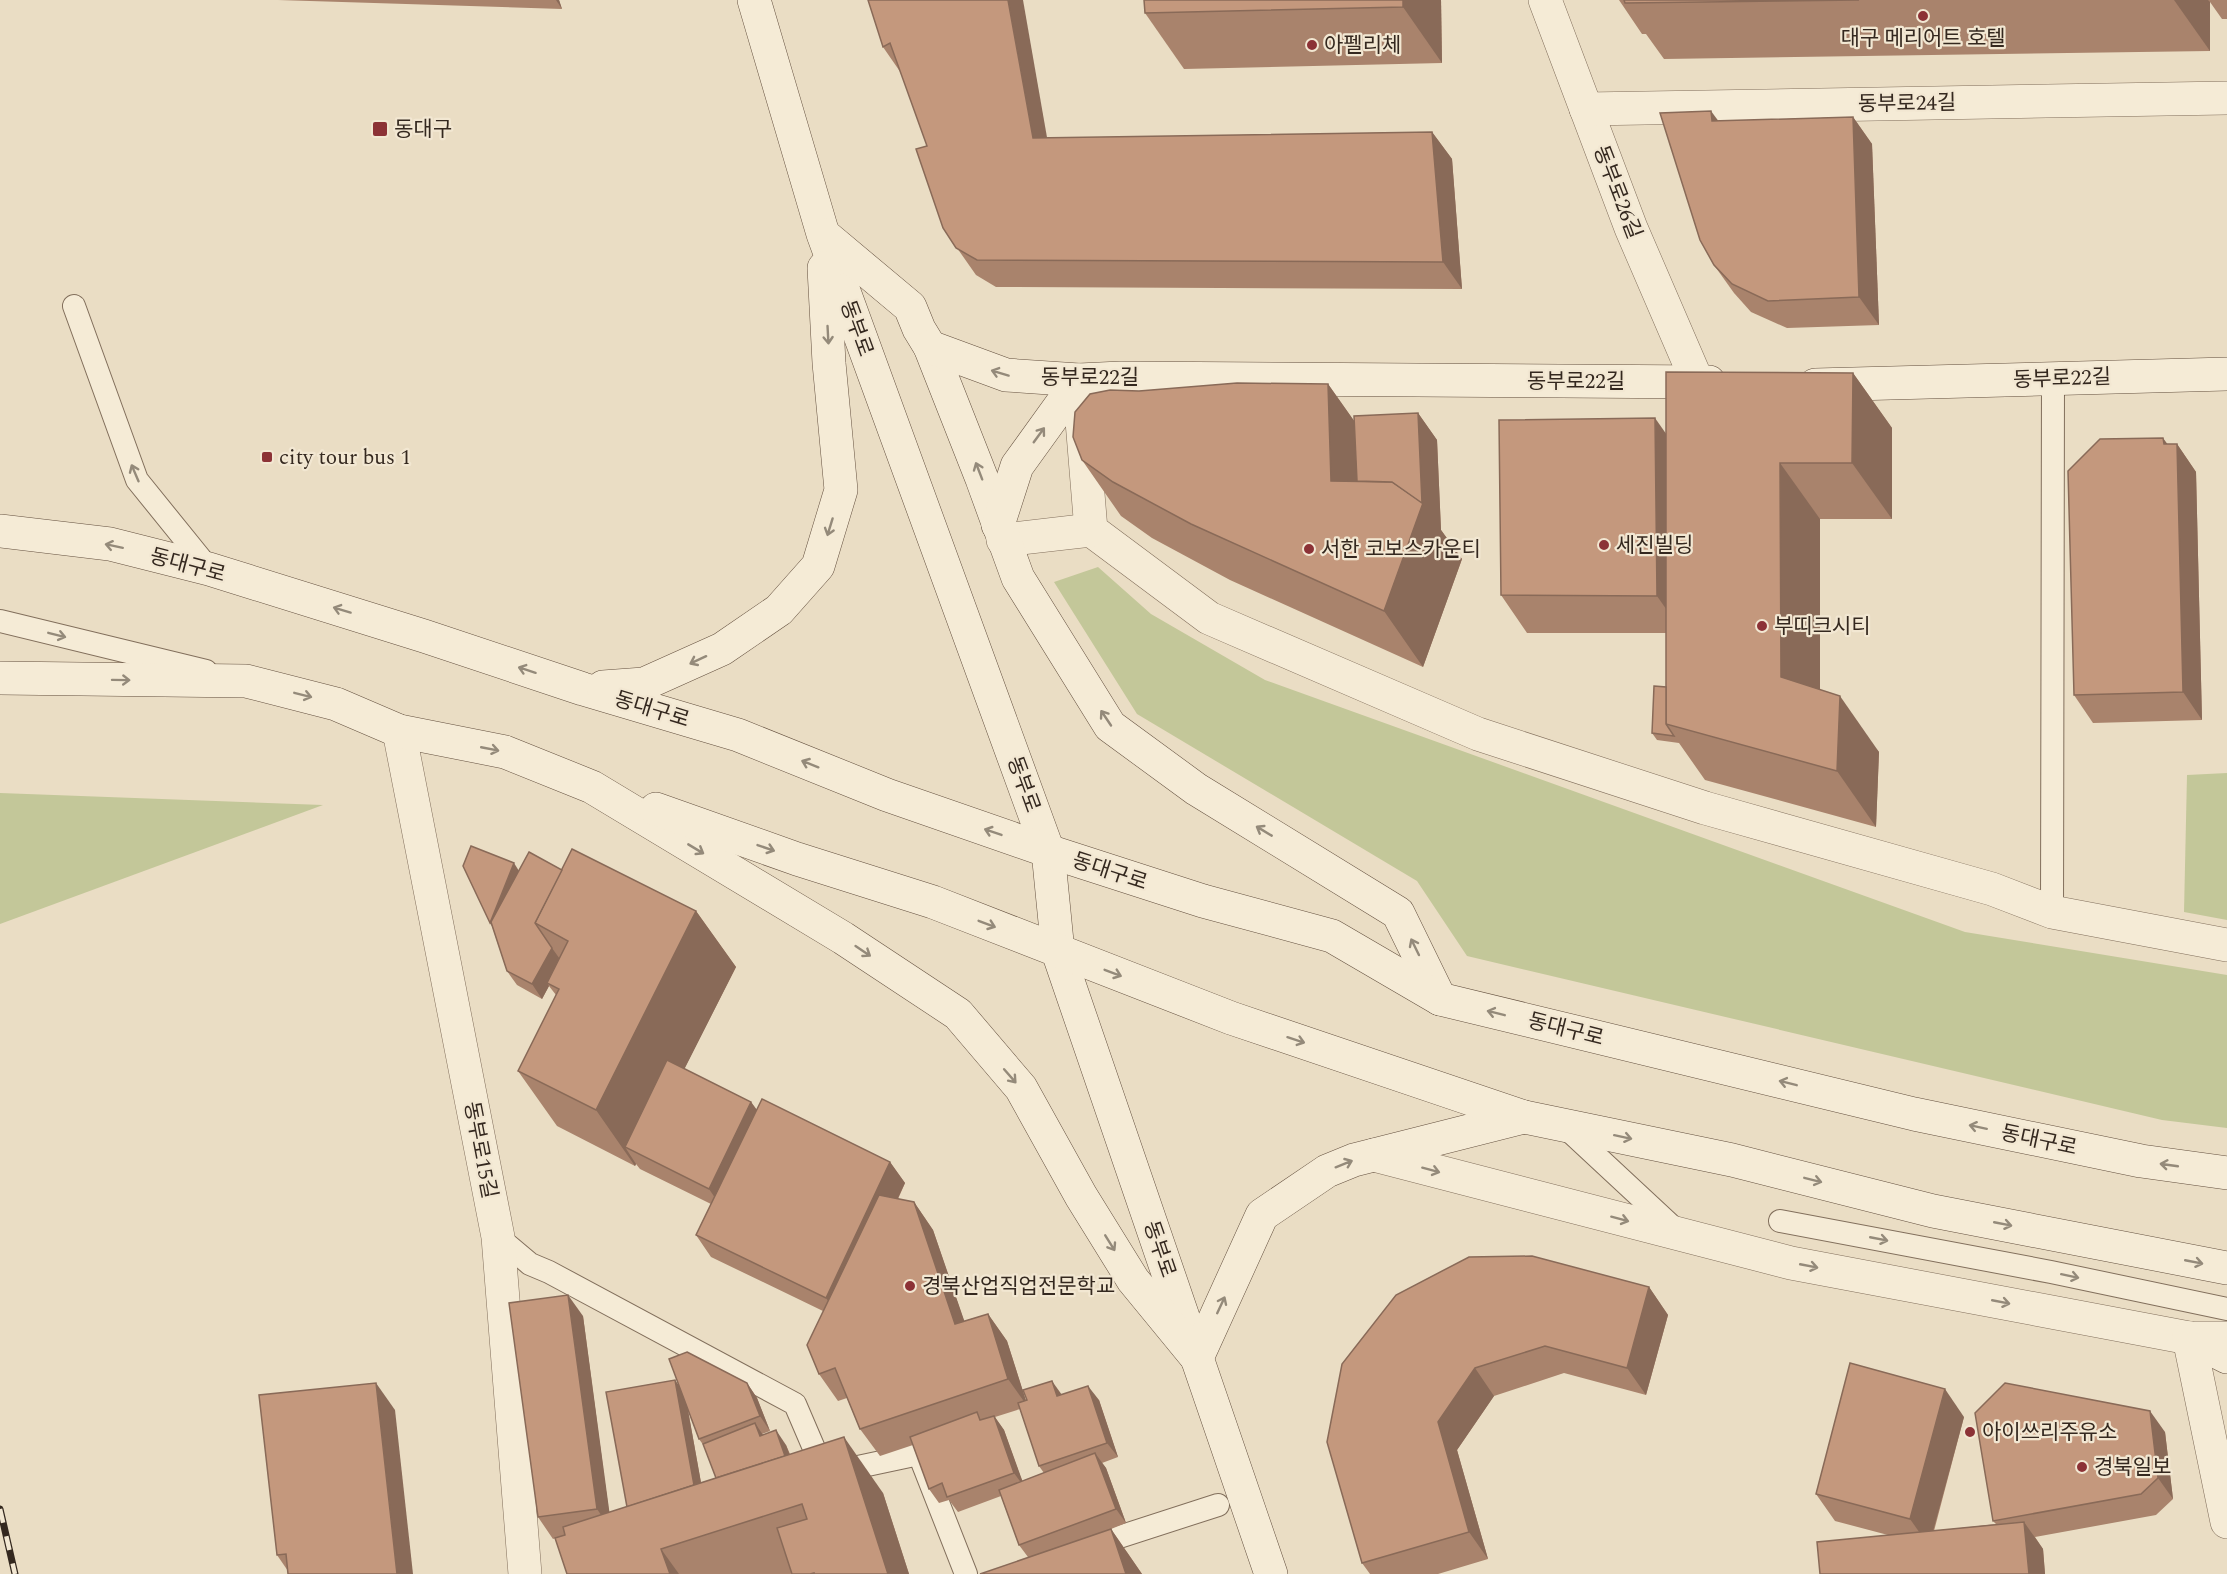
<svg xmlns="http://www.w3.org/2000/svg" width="2227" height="1574" font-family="Spectral,'Noto Sans KR',serif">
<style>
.green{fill:#c3c799}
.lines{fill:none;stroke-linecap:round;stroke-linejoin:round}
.service-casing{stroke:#826f5c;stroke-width:24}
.minor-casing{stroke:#826f5c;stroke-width:34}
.secondary-casing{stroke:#64503f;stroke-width:34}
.service{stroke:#f5ebd6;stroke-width:22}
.minor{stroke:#f5ebd6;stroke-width:33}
.secondary{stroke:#f5ebd6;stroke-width:33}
.rail-casing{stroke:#34281f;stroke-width:7}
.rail{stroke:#f2e7d2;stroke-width:4.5;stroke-dasharray:14;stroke-linecap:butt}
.wall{fill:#a9836c;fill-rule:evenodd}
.shaded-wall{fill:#896a58}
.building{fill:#c4987d;stroke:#896a58;stroke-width:1.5}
.oneway{stroke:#948a7a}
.poi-dot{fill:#8c3236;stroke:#f2e7d2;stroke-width:2}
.labels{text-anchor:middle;stroke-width:4.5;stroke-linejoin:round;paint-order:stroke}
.poi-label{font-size:21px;fill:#34281f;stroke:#f2e7d2;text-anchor:start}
.street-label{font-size:21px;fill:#34281f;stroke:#f2e7d2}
</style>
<rect width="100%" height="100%" fill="#eaddc4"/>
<g class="green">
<path d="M1098 567 1151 614 1265 680 1965 932 2227 975V1128L2162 1120 1467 956 1417 881 1137 714 1054 582Z"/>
<path d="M2227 773V920L2184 912 2187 775Z"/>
<path d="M0 793 323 805 0 924Z"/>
</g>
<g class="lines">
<g class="service-casing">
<g id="service">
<path d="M74 306 137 480 209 569"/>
<path d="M0 621 206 671"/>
<path d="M2052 912 2053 378"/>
<path d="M1564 1126 1678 1232"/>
<path d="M1780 1221 2051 1272 2227 1309"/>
<path d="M498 1237 530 1264 549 1272 795 1404 825 1474 919 1454 966 1574"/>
<path d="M1088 1547 1218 1505"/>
</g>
</g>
<g class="minor-casing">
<g id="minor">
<path d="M1545 0 1631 228 1697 381"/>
<path d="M1586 109 2227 98"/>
<path d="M1082 421 1091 530 1209 618 1478 734 1705 808 1992 889 2052 912 2227 945"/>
<path d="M1003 540 1091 530"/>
<path d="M399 731 498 1237 525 1574"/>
<path d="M1374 1155 1791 1263 2189 1338H2227"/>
<path d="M2189 1338 2227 1522"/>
</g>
</g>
<g class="secondary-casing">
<g id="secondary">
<path d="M754 0 823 234 1048 851 1058 952 1271 1574"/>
<path d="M824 235 910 307 919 329 930 347 982 479 1018 578 1110 726 1196 789 1398 913 1440 999"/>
<path d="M930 347 1006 375 1079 380 1121 378 1709 382"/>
<path d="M1815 385 2227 374"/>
<path d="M998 525 1017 466 1079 380"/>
<path d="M0 531 110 544 209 569 424 636 583 689 738 735 887 795 1048 851 1203 901 1332 936 1440 999 1914 1114 2141 1161 2227 1173"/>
<path d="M0 678 246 681 336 704 399 731 505 752 592 787 843 938 958 1014 1021 1088 1081 1196 1133 1280 1197 1358 1262 1215 1327 1171 1354 1160 1524 1117"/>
<path d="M603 687 644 684 722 649 779 610 818 566 841 490 829 363 824 268"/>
<path d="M656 809 797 859 933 902 1231 1018 1524 1117 1732 1160 1933 1211 2227 1268"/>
<path d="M2189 1338 2227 1357"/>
</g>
</g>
<use href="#service" class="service"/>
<use href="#minor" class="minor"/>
<use href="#secondary" class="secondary"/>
<g class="rail-casing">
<path id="rail" d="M0 1509 15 1574"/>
</g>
<use href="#rail" class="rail"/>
</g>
<g class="wall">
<path d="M277 0H559L562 9 278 0Z"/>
<path d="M868 0 1047 138 1432 132 1452 159 1462 289 996 287 976 275 943 228 927 146 901 73 883 47Z"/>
<path d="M1144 0H1441L1442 63 1184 69 1145 13Z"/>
<path d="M1619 0H2227V19H2222L2210 2V51L1664 59 1646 34H1642Z"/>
<path d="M1853 117 1872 144 1879 325 1787 328 1751 312 1734 293 1714 265 1719 121Z"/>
<path d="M1853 373 1892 428V519H1820V689L1879 752 1876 827 1705 780 1679 743 1657 740 1652 733 1666 687V633H1527L1501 595 1666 434Z"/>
<path d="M1328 384 1354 421 1418 413 1437 440 1441 530 1462 559 1423 667 1230 580 1152 538 1121 516 1082 460 1139 391Z"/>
<path d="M2168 444H2177L2196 472 2202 720 2093 723 2074 695Z"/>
<path d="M562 870 696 911 736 967 684 1069 751 1102 757 1110 890 1162 905 1183 898 1199 914 1202 933 1230 964 1321 988 1314 1007 1341 1026 1401 1062 1395 1099 1400 1118 1457 1102 1463 1106 1468 1126 1523 1111 1529 1142 1574H1126L1028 1557 1019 1545 1001 1496 958 1512 949 1500 939 1503 929 1489 913 1445 880 1456 860 1429 847 1398 838 1401 819 1374 823 1311 711 1257 696 1235 711 1204 640 1169 636 1164 635 1166 557 1126 518 1071 556 995 549 986 542 999 517 985 507 971 492 926 490 923 519 871ZM1020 1409 1039 1466 1044 1473 1022 1481 1004 1430 995 1417Z"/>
<path d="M1649 1287 1668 1315 1646 1395 1564 1373 1494 1396 1457 1450 1488 1559 1438 1574H1370L1362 1563 1342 1364Z"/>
<path d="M583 1316 609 1513 627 1507 678 1385 747 1383 757 1398 770 1431 762 1434 763 1435 786 1445 790 1454 883 1493 909 1574H567L556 1538 553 1539 538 1517ZM688 1410 699 1439 704 1446 716 1478 701 1483Z"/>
<path d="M395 1410 288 1571 277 1555Z"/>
<path d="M1964 1417 1934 1531 1996 1524 1993 1521 2165 1432 2173 1499 2156 1515 2035 1537 2043 1549 2045 1574H1820L1888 1535 1835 1521 1816 1494Z"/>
</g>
<g class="shaded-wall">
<path d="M556 0H559L562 9Z"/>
<path d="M1008 0H1023L1052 166 1033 138Z"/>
<path d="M1403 0H1441L1442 63 1403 7Z"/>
<path d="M2174 0H2208L2210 2V51Z"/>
<path d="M1711 111 1731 138 1712 121Z"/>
<path d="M1853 117 1872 144 1879 325 1859 297Z"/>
<path d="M1432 132 1452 159 1462 289 1443 262Z"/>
<path d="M1853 373 1892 428V519L1852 463Z"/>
<path d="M1328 384 1367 439 1369 504 1331 481Z"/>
<path d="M1418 413 1437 440 1441 530 1462 559 1423 667 1384 611Z"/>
<path d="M1655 418 1681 455 1683 633 1657 596Z"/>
<path d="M2163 438 2177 457V444L2196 472 2202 720 2183 692Z"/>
<path d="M1780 463 1820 519V733L1781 677Z"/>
<path d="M1840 696 1879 752 1876 827 1837 771Z"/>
<path d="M514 863 519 871 495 930 490 923Z"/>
<path d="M696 911 736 967 641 1155 625 1147 636 1164 635 1166 596 1110Z"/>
<path d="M552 948 562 962 547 983 549 986 542 999 532 984Z"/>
<path d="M751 1102 766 1123 724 1211 709 1189Z"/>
<path d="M890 1162 905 1183 841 1319 826 1298Z"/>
<path d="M914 1202 933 1230 975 1352 955 1324Z"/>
<path d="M1649 1287 1668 1315 1646 1395 1627 1368Z"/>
<path d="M568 1295 583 1316 612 1531 597 1509Z"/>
<path d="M988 1314 1007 1341 1028 1407 1008 1379Z"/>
<path d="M1475 1368 1494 1396 1457 1450 1488 1559 1469 1532 1438 1422Z"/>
<path d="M675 1380 685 1394 706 1510 696 1496Z"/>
<path d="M1052 1381 1062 1395 1057 1396Z"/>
<path d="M376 1383 395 1410 413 1574H397Z"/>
<path d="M747 1383 757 1398 770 1431 760 1416Z"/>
<path d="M1088 1386 1099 1400 1118 1457 1107 1443Z"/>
<path d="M1945 1389 1964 1417 1929 1546 1910 1519Z"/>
<path d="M2150 1411 2165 1432 2173 1499 2158 1478Z"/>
<path d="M994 1416 1004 1430 1025 1488 1014 1473Z"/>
<path d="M755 1423 765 1438 760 1436Z"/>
<path d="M776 1430 786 1445 799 1480 788 1465Z"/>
<path d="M844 1437 883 1493 909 1574H888Z"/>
<path d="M1095 1453 1106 1468 1126 1523 1116 1509Z"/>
<path d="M2024 1522 2043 1549 2045 1574H2029Z"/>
<path d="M1111 1529 1142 1574H1126Z"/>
<path d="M661 1549 679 1574H670Z"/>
</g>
<g class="building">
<path d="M868 0H1008L1033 138 1432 132 1443 262 977 260 956 248 943 228 916 149 927 146 890 43 883 47Z"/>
<path d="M1144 0H1403V7L1145 13Z"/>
<path d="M1624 0H1859L1625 3Z"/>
<path d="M1711 111 1712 121 1853 117 1859 297 1768 301 1732 284 1714 265 1700 240 1660 113Z"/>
<path d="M1666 372 1853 373 1852 463H1780L1781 677 1840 696 1837 771 1666 724Z"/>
<path d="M1237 383 1328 384 1331 481 1392 482 1423 503 1384 611 1191 524 1113 482 1082 460 1073 437 1075 412 1090 394 1110 390 1139 391Z"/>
<path d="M1418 413 1422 503 1392 482 1357 481 1354 416Z"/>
<path d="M1655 418 1657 596 1501 595 1499 420Z"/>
<path d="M2163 438 2164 444H2177L2183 692 2074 695 2068 471 2100 439Z"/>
<path d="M1654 686 1666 687V724L1674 736 1652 733Z"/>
<path d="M471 846 514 863 490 923 463 866Z"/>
<path d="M572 849 696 911 596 1110 518 1071 559 989 547 983 568 941 535 923Z"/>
<path d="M529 852 562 870 535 923 552 948 532 984 507 971 491 922Z"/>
<path d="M667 1060 751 1102 709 1189 625 1147Z"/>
<path d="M762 1099 890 1162 826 1298 696 1235Z"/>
<path d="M879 1195 914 1202 955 1324 988 1314 1008 1379 860 1429 835 1368 819 1374 807 1345Z"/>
<path d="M1532 1256 1649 1287 1627 1368 1545 1346 1475 1368 1438 1422 1469 1532 1362 1563 1327 1442 1342 1364 1396 1295 1469 1257Z"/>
<path d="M568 1295 597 1509 538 1517 509 1303Z"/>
<path d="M687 1352 747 1383 760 1416 699 1439 669 1359Z"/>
<path d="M1850 1363 1945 1389 1910 1519 1816 1494Z"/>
<path d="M675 1380 694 1485 627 1507 606 1392Z"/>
<path d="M1052 1381 1057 1396 1088 1386 1107 1443 1039 1466 1018 1403 1027 1400 1023 1390Z"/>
<path d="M376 1383 397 1574H288L286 1554 277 1555 259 1395Z"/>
<path d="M2005 1383 2150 1411 2158 1478 2141 1494 1993 1521 1975 1413Z"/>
<path d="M977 1412 980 1420 994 1416 1014 1473 947 1497 942 1483 929 1489 910 1437Z"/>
<path d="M755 1423 760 1436 776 1430 785 1456 716 1478 703 1444Z"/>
<path d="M844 1437 888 1574H814V1573L810 1574H792L777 1528 807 1519 802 1504 661 1549 670 1574H567L555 1538 565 1535 563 1527Z"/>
<path d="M1095 1453 1116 1509 1019 1545 999 1490Z"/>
<path d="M2024 1522 2029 1574H1820L1817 1542Z"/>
<path d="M1111 1529 1126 1574H980Z"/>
</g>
<defs><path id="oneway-shaft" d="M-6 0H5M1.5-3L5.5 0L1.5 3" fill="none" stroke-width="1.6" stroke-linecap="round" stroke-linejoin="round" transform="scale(1.5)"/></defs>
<g class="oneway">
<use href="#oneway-shaft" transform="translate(828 335) rotate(87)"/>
<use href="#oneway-shaft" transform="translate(1000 373) rotate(-163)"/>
<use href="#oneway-shaft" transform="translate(1039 435) rotate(-54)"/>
<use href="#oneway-shaft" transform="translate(979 471) rotate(-111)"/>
<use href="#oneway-shaft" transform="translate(135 473) rotate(-113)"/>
<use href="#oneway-shaft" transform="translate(830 527) rotate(107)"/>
<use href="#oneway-shaft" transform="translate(114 546) rotate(-168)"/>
<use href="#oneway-shaft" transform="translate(342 610) rotate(-163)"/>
<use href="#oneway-shaft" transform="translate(57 635) rotate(14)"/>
<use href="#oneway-shaft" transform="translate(698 660) rotate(155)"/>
<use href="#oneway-shaft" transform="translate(527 670) rotate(-162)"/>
<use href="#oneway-shaft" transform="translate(121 680) rotate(1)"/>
<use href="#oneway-shaft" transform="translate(303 695) rotate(14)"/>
<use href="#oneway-shaft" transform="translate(1106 718) rotate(-124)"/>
<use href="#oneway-shaft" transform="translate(490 749) rotate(11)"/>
<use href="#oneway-shaft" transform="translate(810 764) rotate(-158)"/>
<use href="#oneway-shaft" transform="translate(1264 831) rotate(-149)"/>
<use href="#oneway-shaft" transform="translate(993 832) rotate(-161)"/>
<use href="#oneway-shaft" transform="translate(766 848) rotate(19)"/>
<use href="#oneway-shaft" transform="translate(696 849) rotate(31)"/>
<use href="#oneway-shaft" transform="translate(987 924) rotate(21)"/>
<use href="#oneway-shaft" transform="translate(1415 947) rotate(-116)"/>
<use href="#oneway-shaft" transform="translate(863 951) rotate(34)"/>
<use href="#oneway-shaft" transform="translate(1113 973) rotate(21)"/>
<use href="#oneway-shaft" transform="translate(1496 1013) rotate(-166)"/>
<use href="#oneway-shaft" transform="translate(1296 1040) rotate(18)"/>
<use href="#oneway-shaft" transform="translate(1010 1076) rotate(49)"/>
<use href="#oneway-shaft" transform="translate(1788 1083) rotate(-166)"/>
<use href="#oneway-shaft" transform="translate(1978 1127) rotate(-168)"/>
<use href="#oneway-shaft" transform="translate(1623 1137) rotate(12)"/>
<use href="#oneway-shaft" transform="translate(1344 1164) rotate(-22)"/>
<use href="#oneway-shaft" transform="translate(2169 1165) rotate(-172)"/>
<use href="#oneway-shaft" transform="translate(1431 1170) rotate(15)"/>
<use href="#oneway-shaft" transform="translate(1813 1180) rotate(14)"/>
<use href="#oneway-shaft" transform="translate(1620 1219) rotate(15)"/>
<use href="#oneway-shaft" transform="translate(2003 1224) rotate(11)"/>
<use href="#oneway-shaft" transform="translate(1879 1239) rotate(11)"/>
<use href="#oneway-shaft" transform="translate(1110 1243) rotate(58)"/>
<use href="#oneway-shaft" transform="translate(2194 1262) rotate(11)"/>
<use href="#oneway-shaft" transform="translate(1809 1266) rotate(11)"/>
<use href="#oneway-shaft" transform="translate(2070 1276) rotate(12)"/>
<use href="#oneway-shaft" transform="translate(2001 1302) rotate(11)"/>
<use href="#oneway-shaft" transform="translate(1221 1305) rotate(-65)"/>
</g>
<g class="poi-dot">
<circle cx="1923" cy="16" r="6"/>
<circle cx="1312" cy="45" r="6"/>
<rect x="372" y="121" width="16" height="16" rx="3"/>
<rect x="261" y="451" width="12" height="12" rx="3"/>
<circle cx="1604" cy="545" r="6"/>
<circle cx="1309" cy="549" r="6"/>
<circle cx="1762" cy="626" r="6"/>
<circle cx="910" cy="1286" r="6"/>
<circle cx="1970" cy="1432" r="6"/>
<circle cx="2082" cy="1467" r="6"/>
</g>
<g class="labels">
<g class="poi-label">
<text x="1923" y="45" text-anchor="middle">대구 메리어트 호텔</text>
<text x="1324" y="52">아펠리체</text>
<text x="394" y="136">동대구</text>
<text x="279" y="464">city tour bus 1</text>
<text x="1616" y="552">세진빌딩</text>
<text x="1321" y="556">서한 코보스카운티</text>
<text x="1774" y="633">부띠크시티</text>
<text x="922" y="1293">경북산업직업전문학교</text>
<text x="1982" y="1439">아이쓰리주유소</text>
<text x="2094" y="1474">경북일보</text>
</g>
<g class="street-label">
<text transform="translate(1907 103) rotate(-1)" y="7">동부로24길</text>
<text transform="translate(1618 192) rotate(69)" y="7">동부로26길</text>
<text transform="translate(857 328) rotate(70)" y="7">동부로</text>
<text x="1090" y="384">동부로22길</text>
<text transform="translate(2062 378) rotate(-2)" y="7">동부로22길</text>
<text x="1576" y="388">동부로22길</text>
<text transform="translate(188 565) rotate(15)" y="7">동대구로</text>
<text transform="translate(652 709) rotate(17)" y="7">동대구로</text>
<text transform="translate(1024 784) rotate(70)" y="7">동부로</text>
<text transform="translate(1110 871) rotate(18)" y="7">동대구로</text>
<text transform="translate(1566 1029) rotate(14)" y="7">동대구로</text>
<text transform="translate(2039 1140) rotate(12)" y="7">동대구로</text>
<text transform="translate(481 1150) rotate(79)" y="7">동부로15길</text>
<text transform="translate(1160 1249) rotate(71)" y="7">동부로</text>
</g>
</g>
</svg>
